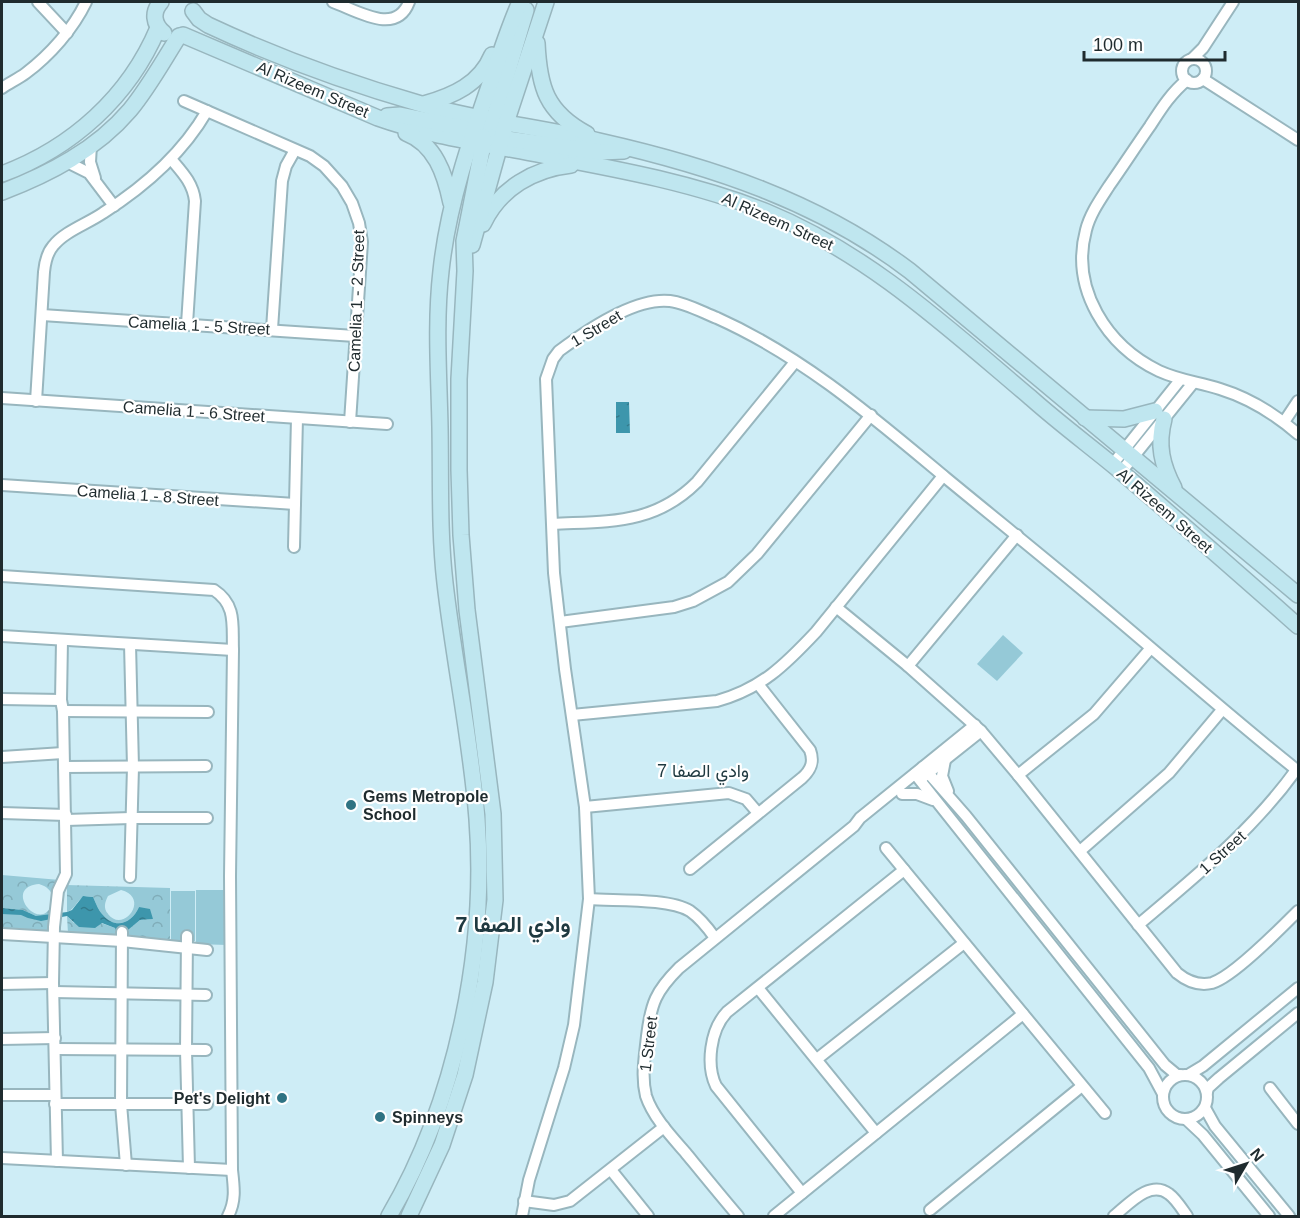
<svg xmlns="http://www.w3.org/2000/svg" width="1300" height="1218" font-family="Helvetica,Vazirmatn,sans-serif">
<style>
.park{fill:url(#park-crowns);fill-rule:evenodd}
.garden{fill:#95c9d7}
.water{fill:url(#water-ripples)}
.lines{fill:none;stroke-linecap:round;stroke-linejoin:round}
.street-casing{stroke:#98b6be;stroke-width:14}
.secondary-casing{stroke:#98b6be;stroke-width:18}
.street{stroke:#fff;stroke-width:10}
.secondary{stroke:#bfe6ef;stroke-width:15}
.poi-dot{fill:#2f7383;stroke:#fff;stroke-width:2}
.labels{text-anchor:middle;stroke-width:4.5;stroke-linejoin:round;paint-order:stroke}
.street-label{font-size:16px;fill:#1f2b2e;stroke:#fff}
.poi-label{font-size:16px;font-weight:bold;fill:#1f2b2e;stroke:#fff;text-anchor:start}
.neighbourhood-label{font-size:18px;fill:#1f3940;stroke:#fff}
.district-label{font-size:22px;font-weight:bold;fill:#1f3940;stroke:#fff}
</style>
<defs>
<pattern id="park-crowns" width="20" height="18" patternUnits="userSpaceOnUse" patternTransform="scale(1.5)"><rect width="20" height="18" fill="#95c9d7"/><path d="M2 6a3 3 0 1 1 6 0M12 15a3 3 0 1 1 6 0" fill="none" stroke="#80adb9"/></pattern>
<pattern id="water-ripples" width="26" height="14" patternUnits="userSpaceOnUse" patternTransform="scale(1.5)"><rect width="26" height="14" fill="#3d96ac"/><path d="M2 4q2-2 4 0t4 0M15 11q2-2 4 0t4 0" fill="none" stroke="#337b8c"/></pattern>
</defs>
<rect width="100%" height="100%" fill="#ceedf6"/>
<g class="park">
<path d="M2 875 60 880 59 912 42 917 36 916 23 910 2 908ZM39 884C50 887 56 896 51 906 39 933 2 887 39 884Z"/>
<path d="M67 885 170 888V941L128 939V930L140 920 153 919 139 907C132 923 116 930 103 915 98 910 96 903 93 897L86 896C77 898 76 909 67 912ZM121 890C151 898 123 934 108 914 103 908 105 902 108 896Z"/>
<path d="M2 914C8 914 16 913 22 915 33 918 38 921 50 918L57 934 2 929Z"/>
<path d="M67 916 74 923 97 925 101 923 115 928 118 938 68 934Z"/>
</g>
<g class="garden">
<path d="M1003 635 1023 653 997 681 977 664Z"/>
<path d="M196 890H227V945L196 944Z"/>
<rect x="171" y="891" width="24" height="50"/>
</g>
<g class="water">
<path d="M616 402H629L630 433H616Z"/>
<path d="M83 896 93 897C96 903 98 910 103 915 116 930 132 923 139 907L150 909 153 919 140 920 128 930V939L118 938 115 928 102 923 95 928 79 927 67 916 41 921 28 918 21 915 2 914V908L23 910 36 916 67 912 72 910Z"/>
</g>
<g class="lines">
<g class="street-casing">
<g id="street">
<path d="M38 2 67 33"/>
<path d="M333 2C358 11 396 36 409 2"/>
<circle cx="1194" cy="71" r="12"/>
<path d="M1192 59 1203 48 1233 2"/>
<path d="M1203 79 1298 140"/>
<path d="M1187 80C1171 93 1161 109 1150 126 1136 146 1123 166 1109 186 1100 200 1090 214 1086 230 1070 289 1107 346 1159 371 1181 381 1199 382 1220 389 1249 398 1275 414 1298 434"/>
<path d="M2 88C9 83 18 79 26 73 50 55 73 29 86 2"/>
<path d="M184 101 310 156 324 166 342 186 352 203 359 223 362 242 350 422"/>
<path d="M91 145 90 162 95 178"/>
<path d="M171 159C182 172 193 183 195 201L187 324"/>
<path d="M67 162 89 173 114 206"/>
<path d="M42 315 355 336"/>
<path d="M272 329 282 181 286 166 295 150"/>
<path d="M2 398 387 424"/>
<path d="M36 401 44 272C45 262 47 253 53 246 65 231 87 224 103 213 144 187 182 154 207 111"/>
<path d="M1284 422 1298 401"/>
<path d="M1112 465 1180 380"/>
<path d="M1121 472 1193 383"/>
<path d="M2 485 295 504"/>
<path d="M553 524C609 521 654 525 697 482L795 362"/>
<path d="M294 547 297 418"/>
<path d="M2 576 214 590C237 605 232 626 233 650L230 876 232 1170C234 1187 236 1201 228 1216"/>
<path d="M836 607 908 666 981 731 1018 775 1177 973C1188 982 1199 986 1212 983 1233 977 1281 928 1298 911"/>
<path d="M560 622 674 607 693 601 728 582 757 554 871 415"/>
<path d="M2 636 233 650"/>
<path d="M130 644 133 767 130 877"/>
<path d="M908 666 1017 535"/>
<path d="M2 699 61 700"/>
<path d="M63 711 208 712"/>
<path d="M572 715 717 701C761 689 785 665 816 632L943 476"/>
<path d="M2 757 63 753"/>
<path d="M945 760 942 776 948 791"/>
<path d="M64 767 206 766"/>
<path d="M923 767 966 816 1165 1065 1177 1075H1180"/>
<path d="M915 774 1149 1068 1163 1094"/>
<path d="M1018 775 1094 714 1150 649"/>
<path d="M922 778 981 731"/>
<path d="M902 794H917L933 800"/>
<path d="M585 807 729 793 746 799 758 813"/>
<path d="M2 813 66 815"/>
<path d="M66 820 131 818H207"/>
<path d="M886 848 1105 1113"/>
<path d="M1080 851 1169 773 1222 710"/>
<path d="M690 869 802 778C812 769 814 761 810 750L758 684"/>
<path d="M589 899C615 901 669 898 690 911 700 918 708 928 715 938"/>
<path d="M1138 925C1196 876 1252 831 1296 770"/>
<path d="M122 932 121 1104 126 1165"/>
<path d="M2 934 122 941 207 950"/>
<path d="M187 936 186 1050 189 1168"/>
<path d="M2 984 53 983"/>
<path d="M758 988 876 1133"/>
<path d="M54 992 206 995"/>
<path d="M2 1039 55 1038"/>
<path d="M55 1049 206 1050"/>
<path d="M817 1059 964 943"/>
<circle cx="1185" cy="1097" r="22"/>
<path d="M1188 1075 1203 1066 1298 988"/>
<path d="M1270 1088 1298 1124"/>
<path d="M1207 1092 1208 1088 1219 1078 1298 1013"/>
<path d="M2 1095H55"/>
<path d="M55 1104H207"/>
<path d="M1205 1108 1215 1126 1289 1216"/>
<path d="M1187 1120 1203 1135 1269 1216"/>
<path d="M2 1158 232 1170"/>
<path d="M57 1161 53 983 54 927 58 891 66 874 63 711 61 700 62 640"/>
<path d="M611 1170 648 1216"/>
<path d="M802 1193 716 1086C706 1065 710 1030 727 1012L904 870"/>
<path d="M524 1201 554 1205 570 1201 664 1127"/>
<path d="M930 1210 1082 1086"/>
<path d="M522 1216 529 1180 564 1068 574 1025 589 899 585 807 565 669 554 573 546 379 553 359 559 351C587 330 635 297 670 301 686 303 702 312 717 318 804 357 874 418 946 478 997 520 1048 561 1098 603 1165 659 1230 717 1298 771"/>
<path d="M738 1216C720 1195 703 1174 685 1152 671 1136 653 1117 646 1096 641 1076 645 1056 647 1036 651 1003 656 991 679 968L854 826 860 818 975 725"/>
<path d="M774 1216 1023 1014"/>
<path d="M1114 1216C1128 1205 1150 1179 1169 1194 1176 1199 1182 1209 1187 1216"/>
</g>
</g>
<g class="secondary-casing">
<g id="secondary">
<path d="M161 2C152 12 153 24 164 33"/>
<path d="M193 11 199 19 208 25C276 57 348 83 421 104 479 121 540 127 599 141 710 166 818 201 910 271L1298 595"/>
<path d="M183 35 378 118C423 134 469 141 515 150 599 166 687 180 767 212 869 254 948 328 1031 398 1059 423 1090 446 1119 470 1179 521 1239 574 1298 626"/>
<path d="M537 43C539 87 546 112 587 134"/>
<path d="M424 104C453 96 480 84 492 55"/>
<path d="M387 116 400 115 484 132"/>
<path d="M491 128 526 10"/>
<path d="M406 133C435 144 445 174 451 203"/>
<path d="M493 137 600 152 624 151"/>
<path d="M2 174C72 148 129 97 158 28"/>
<path d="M2 192C49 174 96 150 130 110 149 87 163 61 179 36"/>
<path d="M483 224C500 188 534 169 571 165"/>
<path d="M472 245 506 123 546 2"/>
<path d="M1085 418 1124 419 1155 411"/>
<path d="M1164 419C1157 445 1162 465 1174 488"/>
<path d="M389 1216C456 1102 487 950 477 819 471 740 454 662 445 583 439 531 441 479 440 427 439 375 435 323 441 271 448 204 470 141 492 78 501 52 509 26 520 2"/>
<path d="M409 1216 442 1145 465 1075 485 982 495 900 493 814 467 610 461 535 459 470V379L465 271 464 241 483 145V137"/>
</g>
</g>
<use href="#street" class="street"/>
<use href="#secondary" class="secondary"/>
</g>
<g class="poi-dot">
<circle cx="351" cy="805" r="6"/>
<circle cx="282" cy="1098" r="6"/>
<circle cx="380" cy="1117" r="6"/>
</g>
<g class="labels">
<g class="street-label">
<text transform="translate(313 89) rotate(23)" y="6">Al Rizeem Street</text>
<text transform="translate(778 221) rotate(24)" y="6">Al Rizeem Street</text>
<text transform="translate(356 301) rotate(-88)" y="6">Camelia 1 - 2 Street</text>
<text transform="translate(199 325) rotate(3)" y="6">Camelia 1 - 5 Street</text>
<text transform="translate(596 328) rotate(-31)" y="6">1 Street</text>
<text transform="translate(194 411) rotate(4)" y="6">Camelia 1 - 6 Street</text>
<text transform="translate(148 495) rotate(4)" y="6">Camelia 1 - 8 Street</text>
<text transform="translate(1165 510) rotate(41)" y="6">Al Rizeem Street</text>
<text transform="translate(1222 852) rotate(-42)" y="6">1 Street</text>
<text transform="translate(648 1044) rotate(-83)" y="6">1 Street</text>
</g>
<g class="poi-label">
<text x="363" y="802">Gems Metropole<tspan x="363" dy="18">School</tspan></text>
<text x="270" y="1104" text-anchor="end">Pet's Delight</text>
<text x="392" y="1123">Spinneys</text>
</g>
<g class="neighbourhood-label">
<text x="703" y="777">وادي الصفا 7</text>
</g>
<g class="district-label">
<text x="513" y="932">وادي الصفا 7</text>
</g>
</g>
<rect width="1300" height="1218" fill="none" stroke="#1f2b2e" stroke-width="6"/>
<g transform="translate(1246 1164) rotate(51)" stroke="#ffffff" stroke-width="4.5" paint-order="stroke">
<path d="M0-4.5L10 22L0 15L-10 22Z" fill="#1f2b2e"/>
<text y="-9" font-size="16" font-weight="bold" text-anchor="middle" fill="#1f2b2e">N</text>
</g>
<path d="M1084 51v9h141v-9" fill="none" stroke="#1f2b2e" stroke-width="3"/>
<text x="1093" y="51" font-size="18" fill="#1f2b2e" stroke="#ffffff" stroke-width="4.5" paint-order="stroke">100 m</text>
</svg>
